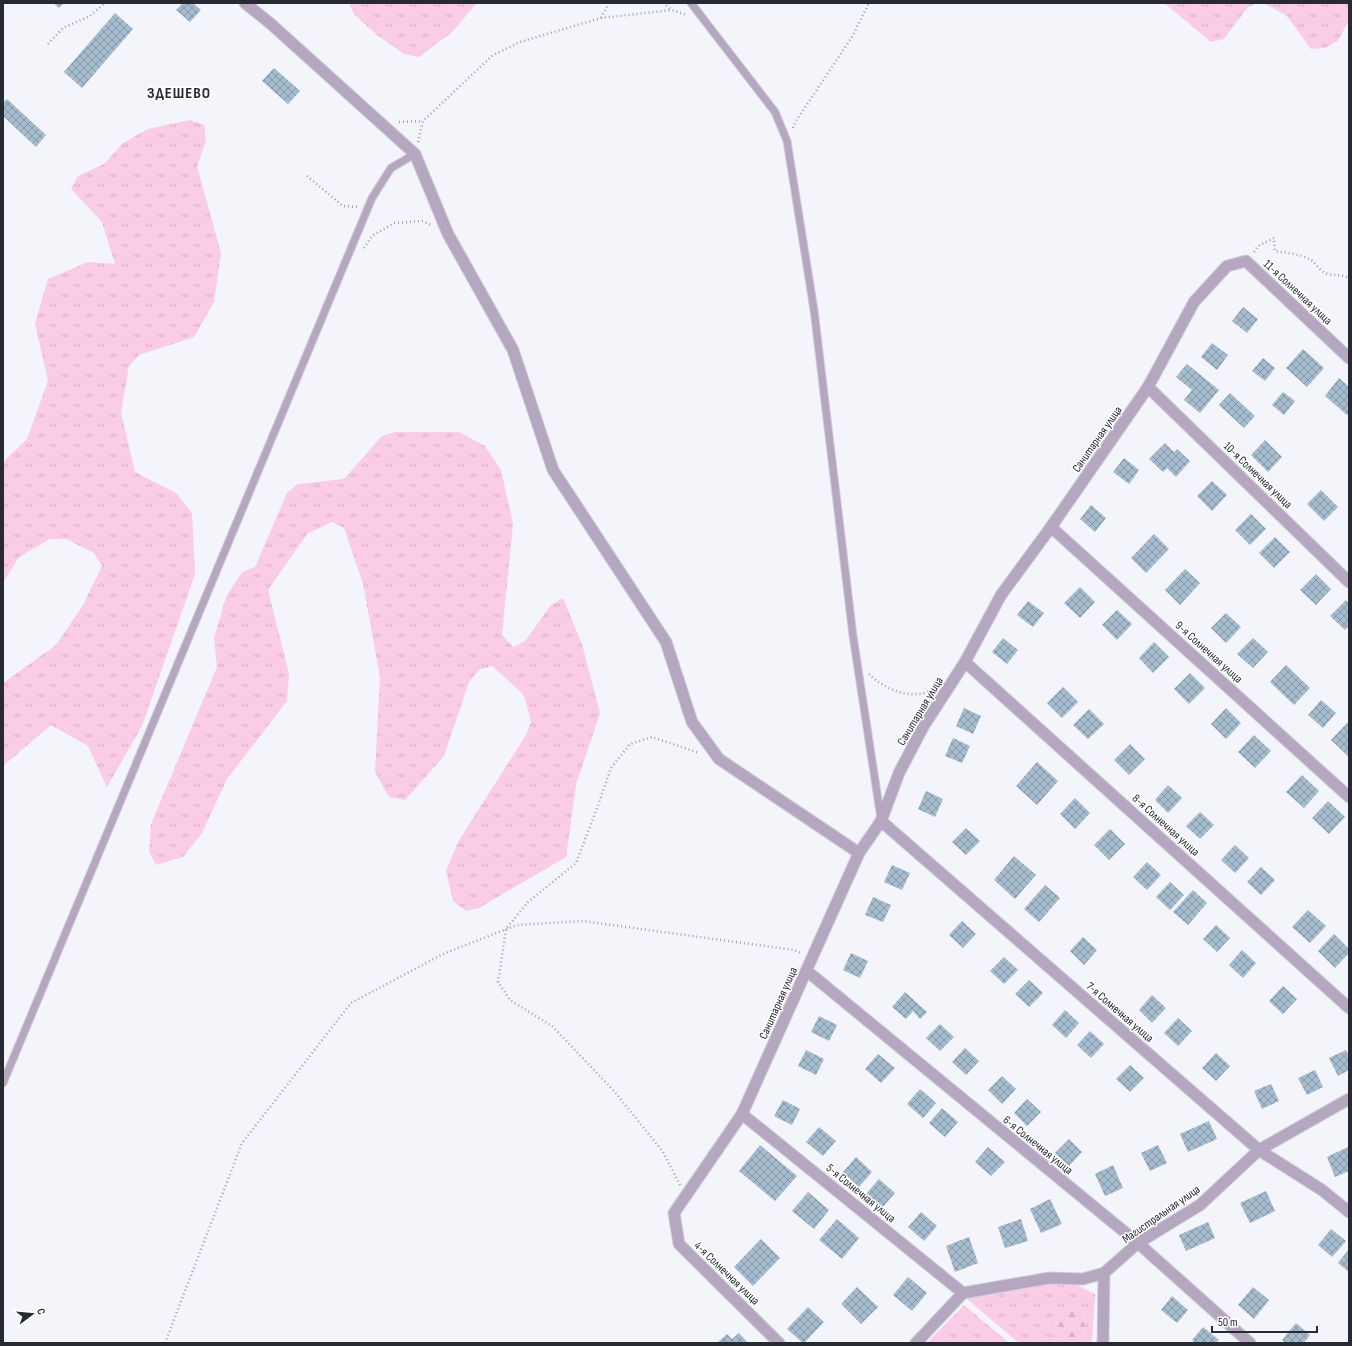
<svg xmlns="http://www.w3.org/2000/svg" width="1352" height="1346" font-family="'Sofia Sans Condensed',sans-serif">
<style>
.grass{fill:url(#grass-tufts)}
.forest{fill:url(#forest-firs)}
.building{fill:url(#building-cross-hatch)}
.lines{fill:none;stroke-linecap:round;stroke-linejoin:round}
.service-casing{stroke:#cfd0d7;stroke-width:9}
.minor-casing{stroke:#cfd0d7;stroke-width:13}
.path{stroke:#a0a2aa;stroke-width:2.5;stroke-dasharray:1 3;stroke-linecap:butt}
.service{stroke:#b4a7bf;stroke-width:7}
.minor{stroke:#b4a7bf;stroke-width:11}
.labels{text-anchor:middle;stroke-width:3;stroke-linejoin:round;paint-order:stroke}
.street-label{font-size:12px;fill:#272933;stroke:#fff}
.district-label{font-size:16px;font-weight:bold;letter-spacing:1px;fill:#272933;stroke:#fff}
</style>
<defs>
<pattern id="grass-tufts" width="24" height="20" patternUnits="userSpaceOnUse"><rect width="24" height="20" fill="#facce6"/><path d="M3 7l-1-3M5 7V3M7 7l1-3M15 17l-1-3M17 17v-4M19 17l1-3" fill="none" stroke="#d6afc6"/></pattern>
<pattern id="forest-firs" width="22" height="20" patternUnits="userSpaceOnUse"><rect width="22" height="20" fill="#facce6"/><path d="M5 1l3.5 6h-7zM16 11l3.5 6h-7z" fill="#d6afc6"/></pattern>
<pattern id="building-cross-hatch" width="8" height="8" patternUnits="userSpaceOnUse"><rect width="8" height="8" fill="#a5bbce"/><path d="M0 0l8 8M0 8l8-8" fill="none" stroke="#8698a8"/></pattern>
</defs>
<rect width="100%" height="100%" fill="#f4f5fb"/>
<g class="grass">
<path d="M349 3H477L451 33 419 57 404 54 377 35 354 14Z"/>
<path d="M1164 3H1258L1248 7 1224 39 1211 42Z"/>
<path d="M1263 3H1349V20L1338 41 1325 48 1311 49 1286 15Z"/>
<path d="M190 120 204 125 206 141 197 166 221 253 214 302 194 337 139 355 129 366 121 412 135 472 176 493 192 513 195 574 142 726 107 787 88 746 51 725 3 766V683L56 645 83 605 102 566 94 553 66 539H50L19 557 3 583V465L6 459 27 439 48 381 35 324 48 279 88 262 115 264 102 222 71 189 78 176 104 164 123 143 148 129Z"/>
<path d="M395 432H459L485 446 501 470 513 524 502 635 513 647 525 641 551 605 563 598 582 644 600 713 576 785 566 857 479 908 466 911 453 901 446 871 458 842 526 735 531 722 524 695 492 666 479 670 469 682 444 756 405 800 389 797 375 772 380 677 363 584 344 528 332 522 307 534 268 590 289 674 287 701 227 779 202 833 183 857 156 865 149 852 151 824 217 667 214 638 226 597 242 572 255 567 287 493 298 484 344 479 382 436Z"/>
<path d="M1052 1283 1077 1285 1095 1294 1092 1343H1083L1085 1310 1060 1308 1056 1324 1051 1335 1055 1343H1019L967 1299Z"/>
<path d="M964 1305 1009 1343H927Z"/>
</g>
<path class="forest" d="M1074 1304 1085 1310 1083 1343H1055L1051 1335 1056 1324 1060 1308Z"/>
<g class="building">
<path d="M53 3H64L59 8Z"/>
<path d="M183 3H193L201 10 190 22 176 10Z"/>
<path d="M115 13 133 29 82 88 64 72Z"/>
<path d="M274 68 300 91 288 104 262 81Z"/>
<path d="M7 99 46 135 36 147 3 116V103Z"/>
<path d="M1243 307 1258 319 1247 333 1232 321Z"/>
<path d="M1212 343 1228 355 1217 370 1201 357Z"/>
<path d="M1303 349 1324 368 1307 387 1286 368Z"/>
<path d="M1263 358 1275 368 1265 381 1252 371Z"/>
<path d="M1187 364 1219 390 1200 413 1184 400 1192 390 1176 377Z"/>
<path d="M1339 378 1349 387V413L1347 415 1325 396Z"/>
<path d="M1283 392 1295 401 1284 415 1272 405Z"/>
<path d="M1230 393 1255 416 1244 428 1219 405Z"/>
<path d="M1265 440 1282 457 1268 472 1251 455Z"/>
<path d="M1165 443 1174 452 1177 449 1190 461 1176 477 1167 468 1163 472 1149 459Z"/>
<path d="M1124 458 1139 470 1129 484 1113 472Z"/>
<path d="M1212 481 1227 495 1212 511 1197 496Z"/>
<path d="M1321 490 1338 507 1324 521 1307 504Z"/>
<path d="M1091 505 1106 518 1095 532 1080 519Z"/>
<path d="M1251 514 1266 529 1250 545 1235 530Z"/>
<path d="M1154 534 1169 549 1146 573 1131 558Z"/>
<path d="M1275 537 1290 552 1274 568 1259 553Z"/>
<path d="M1185 569 1200 583 1180 605 1165 590Z"/>
<path d="M1316 574 1331 589 1316 605 1300 590Z"/>
<path d="M1080 587 1095 602 1080 618 1064 603Z"/>
<path d="M1346 600 1349 603V626L1345 630 1330 616Z"/>
<path d="M1028 601 1044 613 1033 627 1017 615Z"/>
<path d="M1117 610 1132 624 1117 640 1102 625Z"/>
<path d="M1226 613 1241 627 1226 643 1211 628Z"/>
<path d="M1003 638 1018 650 1007 664 992 652Z"/>
<path d="M1253 638 1268 652 1253 668 1237 654Z"/>
<path d="M1154 642 1169 657 1153 673 1139 658Z"/>
<path d="M1286 665 1310 688 1294 705 1270 682Z"/>
<path d="M1190 673 1205 688 1189 704 1174 689Z"/>
<path d="M1063 687 1078 702 1062 718 1047 703Z"/>
<path d="M1321 700 1336 713 1323 728 1308 715Z"/>
<path d="M964 708 981 716 973 734 956 726Z"/>
<path d="M1226 708 1241 723 1226 739 1211 724Z"/>
<path d="M1089 709 1104 724 1088 739 1073 725Z"/>
<path d="M1347 723 1349 725V757L1331 740Z"/>
<path d="M1254 735 1271 751 1255 768 1238 752Z"/>
<path d="M953 738 970 746 962 763 945 756Z"/>
<path d="M1130 744 1145 759 1129 775 1114 760Z"/>
<path d="M1037 762 1058 781 1037 805 1016 786Z"/>
<path d="M1302 775 1319 791 1304 808 1286 792Z"/>
<path d="M1168 785 1182 798 1168 813 1155 800Z"/>
<path d="M926 791 943 799 935 817 918 809Z"/>
<path d="M1075 798 1090 813 1075 829 1060 814Z"/>
<path d="M1328 801 1345 817 1329 834 1312 818Z"/>
<path d="M1200 812 1214 825 1200 839 1186 826Z"/>
<path d="M966 828 980 841 966 855 952 842Z"/>
<path d="M1110 829 1125 844 1109 860 1094 845Z"/>
<path d="M1235 845 1249 858 1235 873 1221 860Z"/>
<path d="M1014 856 1036 875 1015 899 994 880Z"/>
<path d="M1147 862 1161 875 1147 890 1133 877Z"/>
<path d="M892 865 910 873 902 890 884 882Z"/>
<path d="M1261 867 1275 880 1261 895 1247 882Z"/>
<path d="M1170 882 1184 895 1170 910 1156 897Z"/>
<path d="M1045 885 1060 898 1039 922 1024 909Z"/>
<path d="M1193 890 1207 903 1188 925 1173 912Z"/>
<path d="M873 897 891 905 883 922 865 915Z"/>
<path d="M1308 910 1326 926 1310 943 1292 927Z"/>
<path d="M962 921 976 934 963 948 949 935Z"/>
<path d="M1216 925 1230 938 1217 952 1203 939Z"/>
<path d="M1334 934 1349 949V953L1335 968 1318 951Z"/>
<path d="M1083 937 1097 950 1084 965 1070 951Z"/>
<path d="M1242 950 1256 963 1243 978 1229 965Z"/>
<path d="M851 953 868 961 860 978 843 970Z"/>
<path d="M1004 957 1018 970 1004 984 990 971Z"/>
<path d="M1029 980 1043 993 1029 1007 1015 994Z"/>
<path d="M1283 986 1297 999 1283 1014 1269 1001Z"/>
<path d="M905 992 927 1012 920 1019 913 1011 906 1019 892 1007Z"/>
<path d="M1152 995 1166 1008 1152 1023 1139 1010Z"/>
<path d="M1065 1010 1079 1023 1066 1038 1052 1025Z"/>
<path d="M819 1016 837 1025 829 1041 811 1032Z"/>
<path d="M1178 1018 1192 1031 1178 1046 1164 1033Z"/>
<path d="M940 1024 954 1037 940 1051 926 1038Z"/>
<path d="M1090 1031 1104 1044 1091 1058 1077 1045Z"/>
<path d="M965 1048 979 1061 966 1075 952 1062Z"/>
<path d="M806 1050 824 1059 816 1075 798 1066Z"/>
<path d="M1346 1050 1349 1056V1070L1338 1076 1329 1058Z"/>
<path d="M1216 1053 1230 1066 1216 1081 1202 1068Z"/>
<path d="M878 1054 895 1068 881 1083 865 1069Z"/>
<path d="M1130 1065 1144 1078 1130 1092 1116 1079Z"/>
<path d="M1315 1070 1323 1087 1307 1095 1298 1078Z"/>
<path d="M1002 1076 1016 1089 1002 1104 988 1090Z"/>
<path d="M1271 1084 1279 1101 1262 1109 1254 1091Z"/>
<path d="M920 1089 936 1103 923 1118 907 1104Z"/>
<path d="M1027 1099 1041 1112 1027 1126 1014 1113Z"/>
<path d="M783 1100 800 1109 792 1125 774 1116Z"/>
<path d="M942 1108 958 1122 945 1137 929 1123Z"/>
<path d="M1209 1121 1217 1139 1188 1152 1180 1134Z"/>
<path d="M819 1127 836 1141 823 1156 806 1142Z"/>
<path d="M1069 1139 1082 1152 1069 1166 1055 1153Z"/>
<path d="M760 1145 797 1176 775 1201 739 1171Z"/>
<path d="M1158 1145 1167 1163 1150 1171 1141 1153Z"/>
<path d="M988 1147 1005 1162 991 1176 975 1162Z"/>
<path d="M1348 1147 1349 1171 1335 1177 1327 1157Z"/>
<path d="M856 1157 872 1172 859 1187 843 1172Z"/>
<path d="M1113 1165 1123 1188 1105 1196 1095 1174Z"/>
<path d="M879 1179 895 1193 882 1208 866 1194Z"/>
<path d="M1266 1191 1275 1211 1250 1223 1240 1203Z"/>
<path d="M808 1192 829 1210 814 1229 792 1211Z"/>
<path d="M1050 1199 1062 1224 1041 1233 1030 1209Z"/>
<path d="M921 1212 937 1226 924 1241 908 1227Z"/>
<path d="M837 1219 859 1238 842 1259 819 1240Z"/>
<path d="M1021 1219 1028 1241 1005 1248 998 1227Z"/>
<path d="M1208 1222 1215 1238 1186 1251 1179 1235Z"/>
<path d="M1331 1229 1346 1241 1332 1257 1318 1245Z"/>
<path d="M969 1237 978 1263 955 1272 946 1246Z"/>
<path d="M761 1239 780 1258 753 1286 734 1267Z"/>
<path d="M1349 1249V1272L1338 1263Z"/>
<path d="M908 1277 927 1293 912 1311 893 1295Z"/>
<path d="M857 1287 878 1307 861 1324 841 1304Z"/>
<path d="M1253 1287 1269 1300 1254 1319 1238 1305Z"/>
<path d="M1172 1296 1188 1310 1177 1323 1161 1310Z"/>
<path d="M808 1307 824 1322 804 1343H803L787 1329Z"/>
<path d="M1296 1323 1310 1335 1304 1343H1286L1282 1340Z"/>
<path d="M1203 1327 1219 1340 1216 1343H1195L1192 1340Z"/>
<path d="M739 1333 748 1343H717L727 1334 732 1339Z"/>
</g>
<g class="lines">
<g class="service-casing">
<g id="service">
<path d="M691 3 775 112 787 141 814 310 853 636 881 819"/>
<path d="M3 1083 372 198 391 168 415 154"/>
</g>
</g>
<g class="minor-casing">
<g id="minor">
<path d="M245 3 271 24 415 154 448 234 513 350 553 470 666 642 692 722 719 759 859 853"/>
<path d="M1148 387 1349 582"/>
<path d="M1051 527 1349 797"/>
<path d="M965 662 1349 1008"/>
<path d="M881 821 1259 1150 1322 1190 1349 1212"/>
<path d="M807 971 1138 1243 1250 1343"/>
<path d="M742 1114 963 1293"/>
<path d="M779 1343 679 1244 674 1213 742 1114 859 853 881 821 899 773 923 727 965 662 1001 595 1051 527 1148 387 1194 302 1227 266 1246 261 1349 358"/>
<path d="M916 1343 963 1293 1049 1278 1083 1279 1104 1273 1138 1243 1200 1205 1259 1150 1349 1099"/>
<path d="M1103 1343 1104 1273"/>
</g>
</g>
<g class="path">
<path d="M663 3 672 10 687 15"/>
<path d="M601 18 609 3"/>
<path d="M48 44 63 28 90 16 105 3"/>
<path d="M399 122 423 121"/>
<path d="M793 128 796 121 852 37 869 3"/>
<path d="M418 142 423 121 493 55 520 42 601 18 672 10"/>
<path d="M307 176 343 206 359 207"/>
<path d="M364 248 372 236 394 223 423 221 431 225"/>
<path d="M1254 252 1258 246 1274 238 1275 251C1287 253 1301 254 1311 260 1317 264 1319 271 1328 274 1336 276 1340 274 1349 278"/>
<path d="M869 674C884 689 911 701 932 690"/>
<path d="M680 1185 663 1152 614 1091 552 1026 510 1000 498 982 506 929 528 902 576 863 596 811 611 768 630 744 652 737 699 753"/>
<path d="M165 1343 242 1143 351 1003 443 954 517 925 583 921 794 950 802 953"/>
</g>
<use href="#service" class="service"/>
<use href="#minor" class="minor"/>
</g>
<g class="labels">
<g class="street-label">
<text transform="translate(1298 292) rotate(43)" y="4">11-я Солнечная улица</text>
<text transform="translate(1097 439) rotate(-55)" y="4">Санитарная улица</text>
<text transform="translate(1258 475) rotate(44)" y="4">10-я Солнечная улица</text>
<text transform="translate(1209 652) rotate(42)" y="4">9-я Солнечная улица</text>
<text transform="translate(920 711) rotate(-59)" y="4">Санитарная улица</text>
<text transform="translate(1166 825) rotate(42)" y="4">8-я Солнечная улица</text>
<text transform="translate(778 1003) rotate(-66)" y="4">Санитарная улица</text>
<text transform="translate(1120 1012) rotate(41)" y="4">7-я Солнечная улица</text>
<text transform="translate(1038 1145) rotate(39)" y="4">6-я Солнечная улица</text>
<text transform="translate(861 1193) rotate(39)" y="4">5-я Солнечная улица</text>
<text transform="translate(1161 1214) rotate(-35)" y="4">Магистральная улица</text>
<text transform="translate(727 1273) rotate(44)" y="4">4-я Солнечная улица</text>
</g>
<g class="district-label">
<text x="179" y="98">ЗДЕШЕВО</text>
</g>
</g>
<rect width="1352" height="1346" fill="none" stroke="#272933" stroke-width="8"/>
<g transform="translate(32 1314) rotate(74)" stroke="#ffffff" stroke-width="3" paint-order="stroke">
<path d="M0-3L7 15L0 10L-7 15Z" fill="#272933"/>
<text y="-6" font-size="11" font-weight="bold" text-anchor="middle" fill="#272933">С</text>
</g>
<path d="M1212 1326v6h105v-6" fill="none" stroke="#272933" stroke-width="2"/>
<text x="1218" y="1326" font-size="12" fill="#272933" stroke="#ffffff" stroke-width="3" paint-order="stroke">50 m</text>
</svg>
